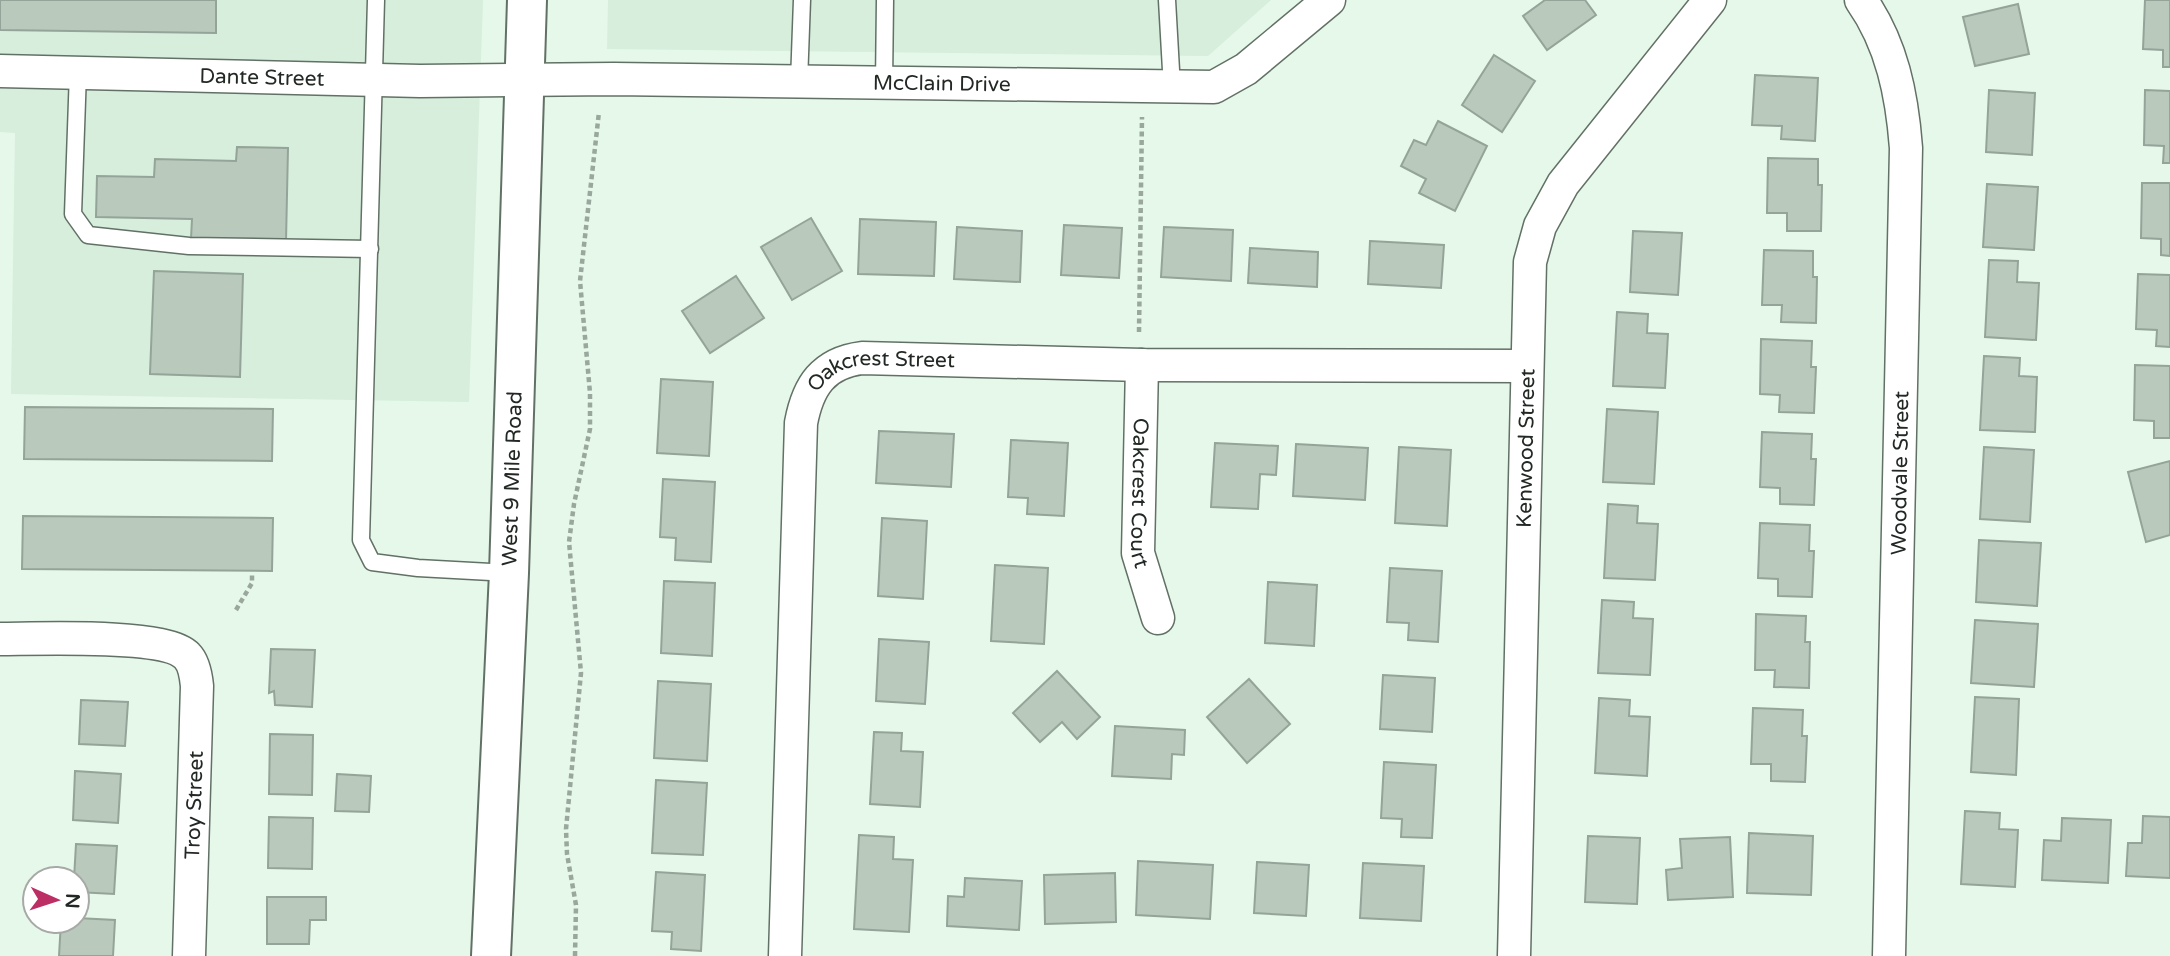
<svg xmlns="http://www.w3.org/2000/svg" width="2170" height="956" font-family="'Varela Round',sans-serif">
<style>
.built{fill:#d6eedb}
.building{fill:#b9cabd;stroke:#94a498;stroke-width:2}
.lines{fill:none;stroke-linecap:round;stroke-linejoin:round}
.lane-casing{stroke:#627165;stroke-width:19}
.street-casing{stroke:#627165;stroke-width:35}
.secondary-casing{stroke:#627165;stroke-width:42}
.path{stroke:#99a79c;stroke-width:4.5;stroke-dasharray:5 3.5;stroke-linecap:butt}
.lane{stroke:#fff;stroke-width:16}
.street{stroke:#fff;stroke-width:32}
.secondary{stroke:#fff;stroke-width:38}
.labels{text-anchor:middle;stroke-width:7;stroke-linejoin:round;paint-order:stroke}
.street-label{font-size:21px;fill:#222823;stroke:#fff}
</style>
<rect width="100%" height="100%" fill="#e6f8ea"/>
<g class="built">
<path d="M0 0H483L469 402 11 394 15 133 0 132Z"/>
<path d="M608 0H1271L1208 56 607 49Z"/>
</g>
<g class="building">
<path d="M0 0H216V33L0 30Z"/>
<path d="M1545 0H1585L1596 15 1547 50 1523 16Z"/>
<path d="M2145 0H2170V67H2163V50L2143 49Z"/>
<path d="M2018 4 2029 54 1975 66 1963 17Z"/>
<path d="M1494 55 1535 81 1502 132 1462 105Z"/>
<path d="M1755 75 1818 78 1815 141 1781 139 1782 126 1752 125Z"/>
<path d="M1989 90 2035 93 2032 155 1986 152Z"/>
<path d="M2145 90 2170 91V163H2163L2164 146 2144 145Z"/>
<path d="M1438 121 1487 146 1455 211 1419 193 1426 179 1401 166 1414 140 1426 145Z"/>
<path d="M237 147 288 148 286 241 191 239 192 219 96 217 97 176 154 177 155 159 236 161Z"/>
<path d="M1768 158 1818 159V185H1822L1821 231H1787V213H1767Z"/>
<path d="M2142 183H2170V256L2161 255V239L2141 238Z"/>
<path d="M1987 184 2038 187 2034 250 1983 247Z"/>
<path d="M811 218 842 271 792 300 761 247Z"/>
<path d="M860 219 936 222 934 276 858 274Z"/>
<path d="M1064 225 1122 228 1119 278 1061 275Z"/>
<path d="M957 227 1022 231 1020 282 954 279Z"/>
<path d="M1164 227 1233 230 1231 281 1161 277Z"/>
<path d="M1633 231 1682 233 1678 295 1630 292Z"/>
<path d="M1370 241 1444 245 1441 288 1368 284Z"/>
<path d="M1250 248 1318 252 1317 287 1248 283Z"/>
<path d="M1764 250 1813 251V277H1817L1816 323 1781 322 1782 305H1762Z"/>
<path d="M1989 260 2018 261 2017 282 2039 283 2036 340 1985 337Z"/>
<path d="M154 271 243 274 240 377 150 374Z"/>
<path d="M2138 274 2170 275V347L2156 346 2157 330 2136 329Z"/>
<path d="M736 276 764 318 710 353 682 311Z"/>
<path d="M1617 312 1648 314 1647 333 1668 334 1665 388 1613 386Z"/>
<path d="M1761 339 1812 341 1811 367H1816L1814 413 1779 412 1780 395 1760 394Z"/>
<path d="M1984 356 2020 358 2019 376 2037 377 2035 432 1980 430Z"/>
<path d="M2135 365 2170 366V438H2154V421L2134 420Z"/>
<path d="M661 379 713 382 709 456 657 453Z"/>
<path d="M25 407 273 409 272 461 24 459Z"/>
<path d="M1607 409 1658 412 1654 484 1603 482Z"/>
<path d="M879 431 954 434 951 487 876 483Z"/>
<path d="M1762 432 1812 434 1811 459H1816L1814 505 1780 504V488L1760 487Z"/>
<path d="M1011 440 1068 443 1064 516 1027 514 1028 498 1008 497Z"/>
<path d="M1215 443 1278 446 1276 475 1260 474 1258 509 1211 507Z"/>
<path d="M1296 444 1368 448 1365 500 1293 496Z"/>
<path d="M1399 447 1451 450 1447 526 1395 523Z"/>
<path d="M1984 447 2034 450 2030 522 1980 519Z"/>
<path d="M2170 461V535L2146 542 2128 472Z"/>
<path d="M663 479 715 482 711 562 675 560 676 538 660 537Z"/>
<path d="M1608 504 1638 506 1637 523 1658 524 1655 580 1604 578Z"/>
<path d="M23 516 273 518 272 571 22 569Z"/>
<path d="M882 518 927 521 923 599 878 596Z"/>
<path d="M1760 523 1810 525 1809 551H1814L1812 597 1778 596V579L1758 578Z"/>
<path d="M1979 540 2041 543 2037 606 1976 602Z"/>
<path d="M995 565 1048 568 1044 644 991 641Z"/>
<path d="M1390 568 1442 571 1438 642 1408 640 1409 623 1387 622Z"/>
<path d="M664 581 715 583 712 656 661 653Z"/>
<path d="M1268 582 1317 585 1314 646 1265 643Z"/>
<path d="M1602 600 1634 602 1633 618 1653 619 1650 675 1598 673Z"/>
<path d="M1756 614 1806 616 1805 642H1810L1809 688 1774 687 1775 670H1755Z"/>
<path d="M1975 620 2038 624 2034 687 1971 683Z"/>
<path d="M879 639 929 642 925 704 876 701Z"/>
<path d="M271 649 315 650 312 707 275 705 274 691 269 693Z"/>
<path d="M1057 671 1100 717 1077 739 1062 722 1040 742 1013 713Z"/>
<path d="M1383 675 1435 678 1432 732 1380 729Z"/>
<path d="M1249 679 1290 724 1247 763 1207 717Z"/>
<path d="M658 681 711 684 707 761 654 758Z"/>
<path d="M1975 697 2019 699 2016 775 1971 772Z"/>
<path d="M1599 698 1630 700 1629 716 1650 717 1647 776 1595 773Z"/>
<path d="M81 700 128 702 125 746 79 744Z"/>
<path d="M1753 708 1803 710 1802 736H1807L1805 782 1771 781V764H1751Z"/>
<path d="M1115 726 1185 730 1184 755 1172 754 1171 779 1112 776Z"/>
<path d="M874 732 902 733 901 751 923 752 920 807 870 804Z"/>
<path d="M270 734 313 735 312 795 269 794Z"/>
<path d="M1384 762 1436 765 1432 838 1401 837 1402 819 1381 818Z"/>
<path d="M75 771 121 774 118 823 73 820Z"/>
<path d="M337 774 371 776 369 812 335 811Z"/>
<path d="M656 780 707 783 703 855 652 853Z"/>
<path d="M1965 811 2000 813 1999 829 2018 830 2015 887 1961 884Z"/>
<path d="M2143 816 2170 817V878L2126 876 2128 843H2142Z"/>
<path d="M269 817 313 818 312 869 268 868Z"/>
<path d="M2062 818 2111 820 2108 883 2042 880 2044 840 2061 841Z"/>
<path d="M1749 833 1813 836 1811 895 1747 893Z"/>
<path d="M859 835 894 837 893 859 913 860 909 932 854 929Z"/>
<path d="M1588 836 1640 838 1637 904 1585 902Z"/>
<path d="M1730 837 1733 897 1668 900 1666 870 1682 868 1680 839Z"/>
<path d="M76 844 117 846 114 894 77 892V879H74Z"/>
<path d="M1138 861 1213 865 1210 919 1136 915Z"/>
<path d="M1257 862 1309 865 1306 916 1254 913Z"/>
<path d="M1363 863 1424 866 1421 921 1360 918Z"/>
<path d="M656 872 705 875 701 951 671 949 672 932 652 931Z"/>
<path d="M1115 873 1116 922 1045 924 1044 875Z"/>
<path d="M965 878 1022 881 1019 930 947 926 948 896 964 897Z"/>
<path d="M267 897H326V920H310L309 944H267Z"/>
<path d="M77 918 115 920 113 956H59L61 921H77Z"/>
</g>
<g class="lines">
<g class="lane-casing">
<g id="lane">
<path d="M376 0 361 540 372 562 418 568 509 573"/>
<path d="M1167 0 1172 88"/>
<path d="M78 72 73 214 88 235 189 246 370 249"/>
<path d="M799 82 802 0"/>
<path d="M884 84 885 0"/>
</g>
</g>
<g class="street-casing">
<g id="street">
<path d="M1861 0C1892 44 1902 95 1906 148L1889 956"/>
<path id="s1" d="M0 71 420 81 614 79 1214 87 1246 69 1329 0"/>
<path id="s2" d="M1142 365 1138 553 1158 618"/>
<path d="M0 639C35 639 166 633 187 656 194 663 196 676 197 686L189 956"/>
<path id="s3" d="M785 956 801 423C808 386 823 363 862 358L1142 365 1526 366"/>
<path id="s4" d="M1514 956 1530 262 1540 226 1563 184 1710 0"/>
</g>
</g>
<g class="secondary-casing">
<g id="secondary">
<path id="s5" d="M491 956 509 573 527 0"/>
</g>
</g>
<g class="path">
<path d="M1139 332 1142 117"/>
<path d="M236 610 252 583V574"/>
<path d="M575 956 576 905 567 854 566 829 581 673 569 542 574 504 590 429V393L580 281 599 112"/>
</g>
<use href="#lane" class="lane"/>
<use href="#street" class="street"/>
<use href="#secondary" class="secondary"/>
</g>
<g class="labels">
<g class="street-label">
<text dy="7" stroke="none"><textPath href="#s1" startOffset="262">Dante Street</textPath></text>
<text dy="7" stroke="none"><textPath href="#s1" startOffset="942">McClain Drive</textPath></text>
<text dy="7" stroke="none"><textPath href="#s3" startOffset="646">Oakcrest Street</textPath></text>
<text dy="7" stroke="none"><textPath href="#s4" startOffset="508">Kenwood Street</textPath></text>
<text transform="translate(1900 473) rotate(-89)" y="7">Woodvale Street</text>
<text dy="7" stroke="none"><textPath href="#s5" startOffset="478">West 9 Mile Road</textPath></text>
<text dy="7" stroke="none"><textPath href="#s2" startOffset="128">Oakcrest Court</textPath></text>
<text transform="translate(194 805) rotate(-88)" y="7">Troy Street</text>
</g>
</g>
<g transform="translate(56 900) rotate(93)"><circle r="33" fill="#ffffff" stroke="#a7a9a7" stroke-width="2"/>
<path d="M0-5L12 26L0 18L-12 26Z" fill="#bc2f64"/>
<text y="-10" font-size="19" font-weight="bold" text-anchor="middle" fill="#222823">N</text>
</g>
</svg>
